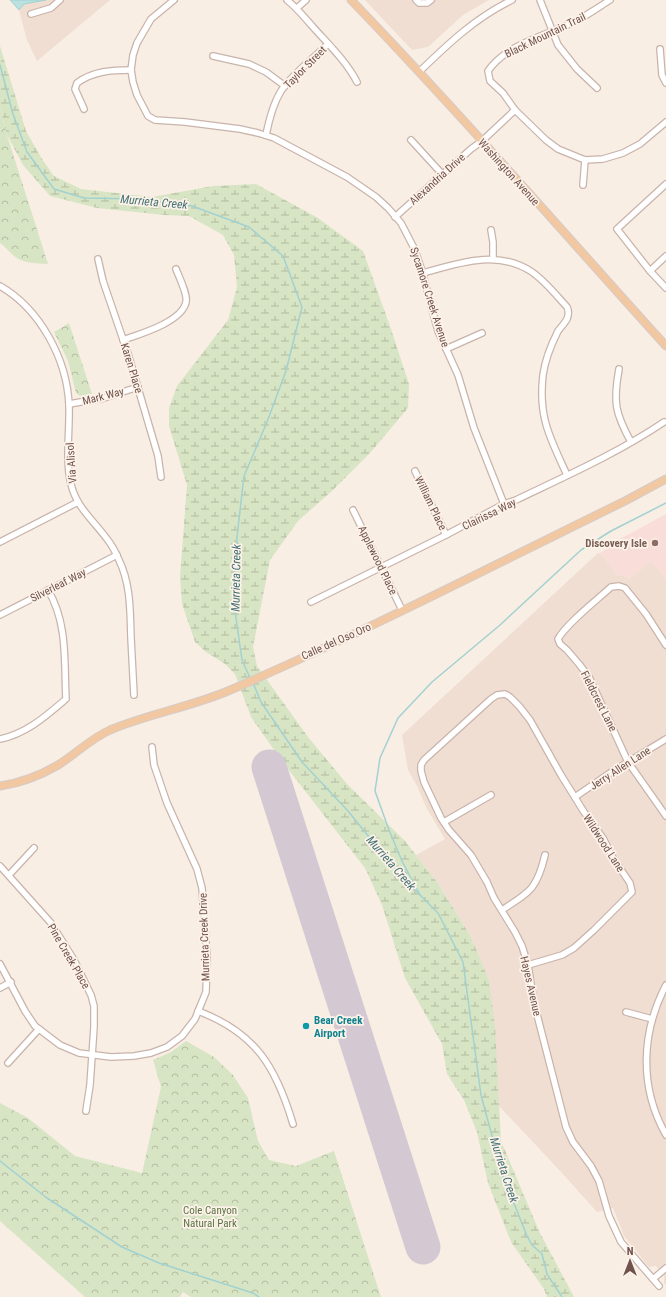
<svg xmlns="http://www.w3.org/2000/svg" width="666" height="1297" font-family="'Roboto Condensed',sans-serif">
<style>
.residential{fill:#f0ded3}
.commercial{fill:#f9ddd8}
.forest{fill:url(#forest-crowns)}
.wetland{fill:url(#wetland-marsh)}
.water{fill:url(#water-ripples);stroke:#a2d1d1}
.lines{fill:none;stroke-linecap:round;stroke-linejoin:round}
.stream{stroke:#a2d1d1;stroke-width:1.5}
.runway{stroke:#d4c9d2;stroke-width:35}
.minor-casing{stroke:#c9b4ab;stroke-width:8}
.major-casing{stroke:#d4cbc9;stroke-width:9}
.minor{stroke:#fff;stroke-width:5.5}
.major{stroke:#f2c8a2;stroke-width:7}
.education-dot{fill:#8d6e63;stroke:#fdf2e9;stroke-width:1.5}
.culture-dot{fill:#0f9aa8;stroke:#fdf2e9;stroke-width:1.5}
.labels{text-anchor:middle;stroke-width:3.5;stroke-linejoin:round;paint-order:stroke}
.street-label{font-size:11px;fill:#6f534c;stroke:#fdf2e9}
.education-label{font-size:11px;font-weight:bold;fill:#785e54;stroke:#fdf2e9;text-anchor:end}
.culture-label{font-size:11px;font-weight:bold;fill:#0d838f;stroke:#fdf2e9;text-anchor:start}
.park-label{font-size:11px;fill:#5b7445;stroke:#fdf2e9}
.water-label{font-size:12px;font-style:italic;fill:#427273;stroke:#fdf2e9}
</style>
<defs>
<pattern id="forest-crowns" width="20" height="18" patternUnits="userSpaceOnUse"><rect width="20" height="18" fill="#d7e5c4"/><path d="M2 6a3 3 0 1 1 6 0M12 15a3 3 0 1 1 6 0" fill="none" stroke="#b3bca1"/></pattern>
<pattern id="wetland-marsh" width="20" height="14" patternUnits="userSpaceOnUse"><rect width="20" height="14" fill="#d7e5c4"/><path d="M1 5h8M5 5V1M11 12h8M15 12V8" fill="none" stroke="#b3bca1"/></pattern>
<pattern id="water-ripples" width="26" height="14" patternUnits="userSpaceOnUse"><rect width="26" height="14" fill="#bae1e0"/><path d="M2 4q2-2 4 0t4 0M15 11q2-2 4 0t4 0" fill="none" stroke="#9bb9b8"/></pattern>
</defs>
<rect width="100%" height="100%" fill="#f9eee4"/>
<g class="residential">
<path d="M46 0H110L37 61 27 40 19 10 24 4Z"/>
<path d="M365 0H489L463 15 428 47 412 50Z"/>
<path d="M598 553H600L618 576H624L629 579 651 561 666 579V1285L664 1283V1276L656 1266 649 1267 624 1236 613 1208 597 1212 562 1173 499 1106 489 980 471 937 437 882 416 855 445 839 427 809 417 786 408 770 402 735Z"/>
</g>
<path class="commercial" d="M666 514V579L651 561 629 579 624 576H618L600 553 620 539Z"/>
<g class="forest">
<path d="M0 108 7 135 48 264C38 263 23 264 14 256 9 252 6 247 0 243Z"/>
<path d="M69 323 92 394 80 396 76 393 68 361 54 332Z"/>
<path d="M186 1041 214 1057 233 1075 248 1098 258 1141 269 1160 296 1166 334 1151 381 1297H191L183 1292 180 1297H85L0 1221V1103L28 1118 75 1156 142 1173 161 1087 153 1060 171 1052Z"/>
</g>
<path class="wetland" d="M0 46 26 131 42 159 54 176 81 189 152 197 213 186 256 184 318 218 363 251 391 329 409 384 408 408 370 453 333 490 298 521 270 560 253 647 257 666 308 737 347 784 405 841 437 882 471 937 489 980 495 1026 501 1141 539 1231 574 1297H547L544 1289 511 1242 488 1183 477 1132 464 1100 447 1074 442 1044 405 978 382 905 365 868 281 760 251 717 235 674 225 664 206 652 195 642 182 604 180 577 187 485 169 426V408L177 386 228 320 237 287 234 255 223 235 189 216 164 215 97 208 50 196 23 165 7 135 0 108Z"/>
<path class="water" d="M10 0H46L24 4 19 10Z"/>
<g class="lines">
<g class="stream">
<path d="M0 65 13 114 27 152 54 189 84 198 139 199 192 206 249 227 283 256 302 307 286 371 267 422 244 476 237 537 235 611 242 660 250 678"/>
<path d="M253 683 261 702 302 762 348 811 399 874 438 913 463 962 481 1095 502 1173 527 1236 532 1245 542 1254 547 1274 562 1297"/>
<path d="M420 895 402 861 389 830 375 791 380 758 398 718 432 682 500 625 581 550 611 531 666 503"/>
<path d="M0 1161 47 1198 122 1247 159 1263 253 1293 259 1297"/>
</g>
<path class="runway" d="M269 767 423 1247"/>
<g class="minor-casing">
<g id="minor">
<path d="M174 0 151 19 137 43 133 55 131 70 133 82 137 95 148 116 155 120 185 122 240 129 258 133 274 138 347 177 376 197 388 208 401 223 414 248 421 268 438 331 458 375 474 428 504 504"/>
<path d="M287 0C297 8 304 17 313 27 329 45 346 61 357 82"/>
<path d="M416 0 419 3H427L431 0"/>
<path d="M540 0 558 45 577 69 597 88"/>
<path d="M610 0C599 7 589 14 578 20 549 35 507 43 488 71L490 81 503 93 515 110 546 140 558 149 585 160 603 159 623 153 640 144 666 122"/>
<path d="M297 8 306 0"/>
<path d="M31 14 51 8 60 0"/>
<path d="M660 49 662 75 666 83"/>
<path d="M213 56 249 64 266 72 285 86"/>
<path d="M419 72C448 44 475 18 512 0"/>
<path d="M84 109 75 89 77 83C93 71 112 70 131 70"/>
<path d="M266 135C269 120 273 104 281 91 293 73 313 59 328 44"/>
<path d="M411 140 443 175"/>
<path d="M666 184 617 229 650 271 666 288"/>
<path d="M583 185 585 160"/>
<path d="M395 217 471 149 482 141 515 110"/>
<path d="M491 230 493 242V259"/>
<path d="M98 259 103 281 128 354 158 456 161 477"/>
<path d="M650 271 666 256"/>
<path d="M423 273C459 263 497 249 532 272 545 281 556 295 567 307 569 311 569 314 567 319 565 323 561 327 558 331 551 345 545 360 543 375 538 417 550 438 567 475"/>
<path d="M0 286C40 309 67 359 69 405 70 430 65 460 71 484 76 507 94 521 107 539 112 545 116 553 119 560 131 585 130 611 131 638 132 657 133 676 134 695"/>
<path d="M123 340C140 334 182 322 186 302 188 295 179 277 176 269"/>
<path d="M446 349 482 333"/>
<path d="M619 369C613 402 615 413 631 442"/>
<path d="M69 404 104 398 138 387"/>
<path d="M415 471 446 535"/>
<path d="M353 510 402 610"/>
<path d="M0 542 78 502"/>
<path d="M311 602 446 535 504 504 516 500C566 476 618 453 664 422"/>
<path d="M0 615 117 555"/>
<path d="M666 645 646 614 625 588 619 586 611 587C597 600 567 623 558 639L560 644 567 650 579 664 589 677 628 762 666 816"/>
<path d="M0 739C26 734 46 716 66 699 64 663 68 623 48 590"/>
<path d="M575 797 610 773 666 739"/>
<path d="M444 822 491 795"/>
<path d="M0 866 51 923 74 960 91 995 94 1006V1027L90 1085 86 1111"/>
<path d="M9 875 34 848"/>
<path d="M502 910C530 892 537 889 545 855"/>
<path d="M0 964 25 1011 35 1026 60 1045 79 1053 111 1057 134 1056 151 1053 167 1047 182 1036 195 1019 206 992 207 958 202 888 197 869 167 803 154 765 152 747"/>
<path d="M528 965 562 955 574 948 594 930 632 892 630 883 613 858 603 838 584 812 561 775 530 720 519 706 510 697 505 694 497 695 491 699 424 760 421 765V771L424 782 441 818 449 830 471 855 487 882 494 898 515 932 522 946 528 965 534 1003 566 1127 573 1142 591 1166 599 1181 609 1216 621 1242 659 1286"/>
<path d="M666 985C641 1033 639 1087 666 1135"/>
<path d="M0 988 11 982"/>
<path d="M198 1011C256 1033 276 1067 293 1124"/>
<path d="M626 1012 652 1019"/>
<path d="M8 1063 39 1029"/>
<path d="M653 1279 666 1268"/>
</g>
</g>
<g class="major-casing">
<g id="major">
<path d="M351 0C459 112 561 230 666 346"/>
<path d="M0 786C20 783 41 775 58 765 76 754 90 739 110 730 148 714 190 707 228 691 363 633 494 565 625 501L666 479"/>
</g>
</g>
<use href="#minor" class="minor"/>
<use href="#major" class="major"/>
</g>
<circle class="education-dot" cx="655" cy="543" r="4"/>
<circle class="culture-dot" cx="306" cy="1026" r="4"/>
<g class="labels">
<g class="street-label">
<text transform="translate(545 35) rotate(-26)" y="4">Black Mountain Trail</text>
<text transform="translate(305 67) rotate(-45)" y="4">Taylor Street</text>
<text transform="translate(509 172) rotate(48)" y="4">Washington Avenue</text>
<text transform="translate(437 179) rotate(-42)" y="4">Alexandria Drive</text>
<text transform="translate(430 297) rotate(72)" y="4">Sycamore Creek Avenue</text>
<text transform="translate(132 368) rotate(73)" y="4">Karen Place</text>
<text transform="translate(103 396) rotate(-14)" y="4">Mark Way</text>
<text transform="translate(71 463) rotate(-94)" y="4">Via Alisol</text>
<text transform="translate(431 503) rotate(64)" y="4">William Place</text>
<text transform="translate(489 514) rotate(-26)" y="4">Clairissa Way</text>
<text transform="translate(378 560) rotate(64)" y="4">Applewood Place</text>
<text transform="translate(58 585) rotate(-27)" y="4">Silverleaf Way</text>
<text transform="translate(336 641) rotate(-24)" y="4">Calle del Oso Oro</text>
<text transform="translate(599 701) rotate(63)" y="4">Fieldcrest Lane</text>
<text transform="translate(620 768) rotate(-33)" y="4">Jerry Allen Lane</text>
<text transform="translate(604 843) rotate(57)" y="4">Wildwood Lane</text>
<text transform="translate(204 937) rotate(-92)" y="4">Murrieta Creek Drive</text>
<text transform="translate(69 956) rotate(60)" y="4">Pine Creek Place</text>
<text transform="translate(531 986) rotate(77)" y="4">Hayes Avenue</text>
</g>
<g class="education-label">
<text x="647" y="547">Discovery Isle</text>
</g>
<g class="culture-label">
<text x="314" y="1024">Bear Creek<tspan x="314" dy="13">Airport</tspan></text>
</g>
<g class="park-label">
<text x="210" y="1214">Cole Canyon<tspan x="210" dy="13">Natural Park</tspan></text>
</g>
<g class="water-label">
<text transform="translate(154 202) rotate(5)" y="4">Murrieta Creek</text>
<text transform="translate(236 578) rotate(-89)" y="4">Murrieta Creek</text>
<text transform="translate(391 863) rotate(49)" y="4">Murrieta Creek</text>
<text transform="translate(504 1170) rotate(72)" y="4">Murrieta Creek</text>
</g>
</g>
<g transform="translate(630 1261)" stroke="#fdf2e9" stroke-width="3" paint-order="stroke">
<path d="M0-3L7 15L0 10L-7 15Z" fill="#6f534c"/>
<text y="-6" font-size="11" font-weight="bold" text-anchor="middle" fill="#6f534c">N</text>
</g>
</svg>
